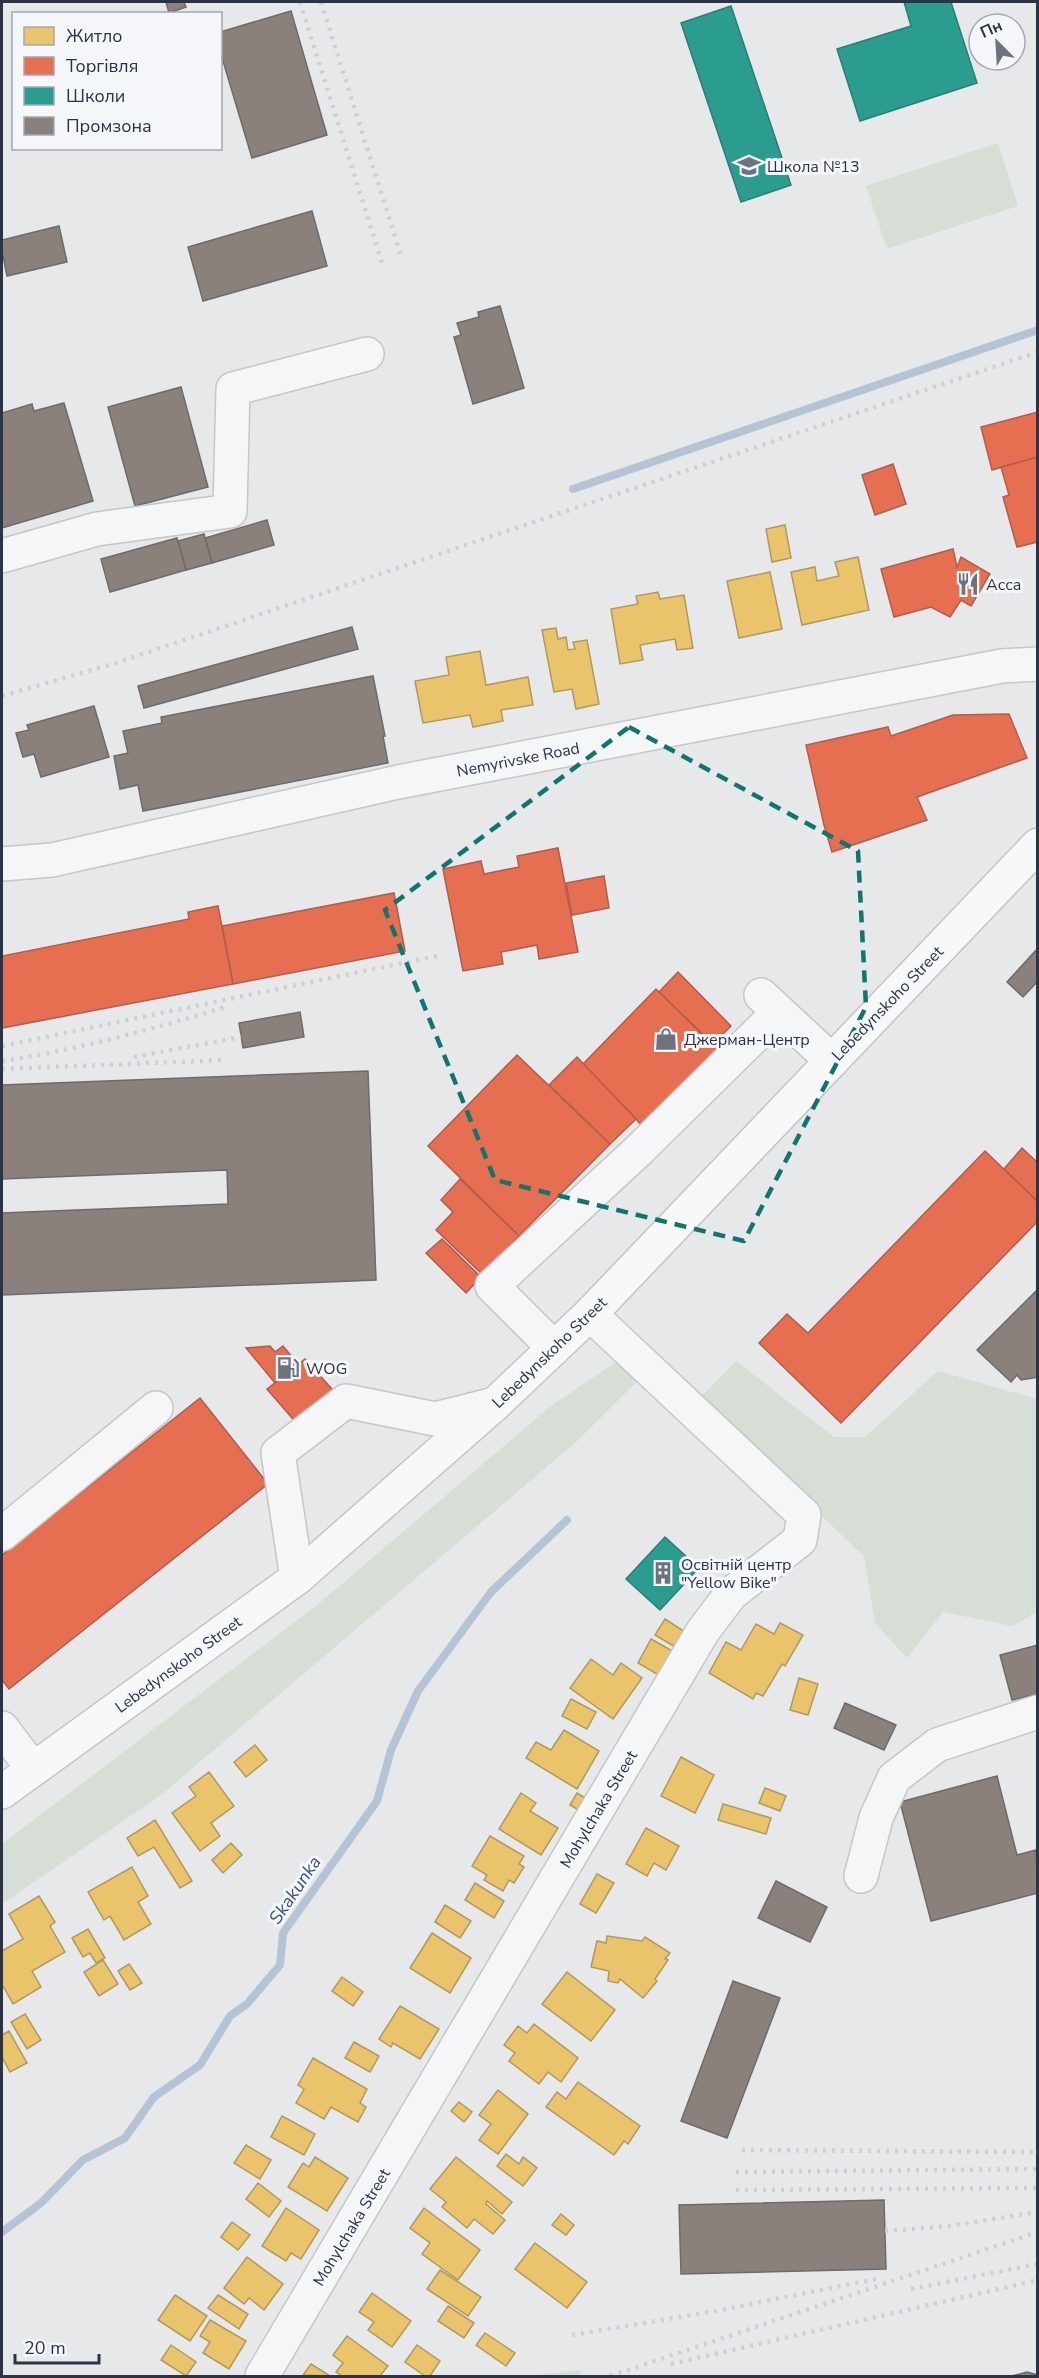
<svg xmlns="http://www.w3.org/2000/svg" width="1039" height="2378" font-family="'Nunito Sans',sans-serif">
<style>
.green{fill:#d6ded6}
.homes{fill:#e9c46a;stroke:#b0995f;stroke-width:1.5}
.shops{fill:#e76f51;stroke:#af5d4d;stroke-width:1.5}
.schools{fill:#2a9d8f;stroke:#2a7e79;stroke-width:1.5}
.industry{fill:#8a817c;stroke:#6e6a6c;stroke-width:1.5}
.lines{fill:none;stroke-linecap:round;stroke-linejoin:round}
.stream{stroke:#b4c4d5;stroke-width:8}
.minor-casing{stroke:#c4c6c8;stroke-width:36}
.major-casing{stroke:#c2c5c8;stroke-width:36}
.minor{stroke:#f5f6f7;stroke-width:33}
.major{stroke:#f8f8f8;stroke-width:33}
.rail{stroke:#cecfd2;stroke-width:4.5;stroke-dasharray:3 6;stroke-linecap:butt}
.marked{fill:none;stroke:#0f766e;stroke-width:4.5;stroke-dasharray:12 8;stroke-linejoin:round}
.labels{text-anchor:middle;stroke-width:6;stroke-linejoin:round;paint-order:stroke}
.poi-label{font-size:16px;fill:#2b3445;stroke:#f4f6f9;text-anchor:start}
.street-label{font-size:16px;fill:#2b3445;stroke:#f4f6f9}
.water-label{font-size:18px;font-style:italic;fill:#34527a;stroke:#f4f6f9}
</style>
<rect width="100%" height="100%" fill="#e6e8ea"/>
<g class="green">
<path d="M998 143 1018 206 887 249 866 186Z"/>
<path d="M634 1350 652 1367 576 1442 161 1795 2 1904V1844L316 1606 551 1406Z"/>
<path d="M736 1361 834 1437H865L938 1371 1037 1399V1612L1012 1626 943 1612 907 1658 875 1623 864 1556 698 1400Z"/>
<path d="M580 2370 581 2376H529Z"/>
</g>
<g class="homes">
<path d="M785 525 791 558 772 562 766 529Z"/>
<path d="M858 557 869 610 802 625 791 572 815 567 817 581 839 576 835 562Z"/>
<path d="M770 572 782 629 739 638 727 581Z"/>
<path d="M658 592 660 599 684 595 693 648 677 650 675 639 640 645 643 660 620 664 611 609 638 604 636 596Z"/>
<path d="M556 628 558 639 566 637 568 650 575 649 573 642 587 640 599 704 576 709 572 689 554 692 542 630Z"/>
<path d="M480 651 486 685 528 677 533 705 501 710 503 721 473 727 470 715 423 723 415 681 449 675 446 657Z"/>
<path d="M665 1619 685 1632 675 1647 655 1635Z"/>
<path d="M780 1623 803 1635 785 1666 782 1664 763 1696 756 1693 753 1699 709 1673 726 1642 741 1650 756 1624 774 1634Z"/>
<path d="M651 1639 676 1653 662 1677 638 1663Z"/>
<path d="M591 1659 613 1675 621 1663 642 1678 613 1719 570 1688Z"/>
<path d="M799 1678 818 1684 808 1715 790 1710Z"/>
<path d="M571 1699 596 1712 587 1729 562 1716Z"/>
<path d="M564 1730 599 1751 577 1789 526 1758 536 1742 551 1750Z"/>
<path d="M255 1745 267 1760 246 1777 234 1762Z"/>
<path d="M681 1757 714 1775 695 1813 661 1796Z"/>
<path d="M209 1772 234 1806 211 1823 220 1836 200 1851 172 1813 196 1796 189 1787Z"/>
<path d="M765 1788 786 1796 780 1811 759 1803Z"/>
<path d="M521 1793 536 1803 530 1811 558 1828 541 1855 499 1829Z"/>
<path d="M577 1793 594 1803 587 1815 570 1805Z"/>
<path d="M723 1804 771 1818 766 1834 718 1820Z"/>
<path d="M155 1820 192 1881 180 1888 154 1847 138 1856 127 1838Z"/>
<path d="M646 1828 679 1846 666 1870 654 1863 647 1876 626 1864Z"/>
<path d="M490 1836 524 1856 519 1864 524 1867 514 1883 509 1880 503 1891 484 1880 487 1875 472 1866Z"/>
<path d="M231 1843 242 1855 223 1873 212 1860Z"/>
<path d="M132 1867 148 1896 138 1902 151 1924 124 1940 110 1916 104 1920 88 1892Z"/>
<path d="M597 1874 614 1883 596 1913 580 1904Z"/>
<path d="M475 1883 504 1901 494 1918 465 1900Z"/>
<path d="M39 1896 55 1922 50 1926 65 1952 32 1971 41 1987 13 2004 2 1984V1951L23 1939 9 1914Z"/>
<path d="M445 1905 471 1921 460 1938 435 1922Z"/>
<path d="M88 1929 105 1958 96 1963 90 1953 83 1957 72 1938Z"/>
<path d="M432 1933 471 1958 450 1993 410 1968Z"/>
<path d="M607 1936 642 1941 645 1937 670 1953 665 1959 668 1960 655 1979 657 1981 643 1998 620 1979 618 1983 608 1981 609 1971 591 1967 597 1941 606 1943Z"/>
<path d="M103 1960 118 1984 99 1996 84 1972Z"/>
<path d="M129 1964 142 1983 130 1990 118 1971Z"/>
<path d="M567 1972 615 2010 591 2041 542 2004Z"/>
<path d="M342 1977 363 1992 353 2006 332 1991Z"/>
<path d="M400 2006 439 2029 420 2059 393 2043 391 2047 379 2039Z"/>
<path d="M25 2014 41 2040 27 2049 11 2022Z"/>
<path d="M534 2024 578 2058 561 2082 548 2072 539 2084 509 2061 515 2053 504 2045 518 2026 527 2033Z"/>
<path d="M9 2031 27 2063 10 2072 2 2057V2035Z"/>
<path d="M354 2042 379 2056 370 2072 345 2058Z"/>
<path d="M313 2058 367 2089 360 2103 366 2107 358 2122 331 2107 324 2119 296 2103 304 2089 298 2085Z"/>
<path d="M578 2082 640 2126 628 2144 624 2141 614 2155 546 2107 557 2092 566 2099Z"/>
<path d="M498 2090 528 2114 498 2154 479 2140 491 2124 479 2115Z"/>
<path d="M459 2102 472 2112 464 2122 451 2111Z"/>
<path d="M282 2116 315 2134 304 2155 271 2137Z"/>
<path d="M246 2145 271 2160 260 2179 234 2163Z"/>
<path d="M506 2154 519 2164 523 2157 537 2168 523 2186 497 2166Z"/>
<path d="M315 2157 348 2178 327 2211 288 2187 303 2163 309 2167Z"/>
<path d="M456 2157 512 2202 502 2214 487 2201 486 2204 505 2220 493 2234 474 2219 467 2228 442 2207 446 2202 430 2189Z"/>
<path d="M258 2183 281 2201 269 2217 246 2199Z"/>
<path d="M286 2208 319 2230 301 2259 291 2253 286 2261 262 2246Z"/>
<path d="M424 2208 480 2250 458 2280 422 2254 430 2243 410 2228Z"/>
<path d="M561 2214 574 2225 566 2235 552 2225Z"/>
<path d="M232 2222 250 2235 238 2250 221 2237Z"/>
<path d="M535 2243 587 2282 567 2308 515 2269Z"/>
<path d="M247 2257 283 2284 264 2310 249 2298 244 2304 224 2288Z"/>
<path d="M440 2270 481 2297 468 2316 427 2289Z"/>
<path d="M372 2293 411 2321 392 2347 368 2330 374 2322 359 2312Z"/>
<path d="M175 2295 207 2316 190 2341 158 2320Z"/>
<path d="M218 2295 248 2314 239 2329 208 2308Z"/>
<path d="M448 2306 474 2323 464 2338 438 2321Z"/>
<path d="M210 2320 246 2341 229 2369 203 2353 210 2342 200 2336Z"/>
<path d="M485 2333 515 2353 506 2366 476 2345Z"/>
<path d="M347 2336 388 2366 380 2376H342L336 2372 343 2363 333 2355Z"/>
<path d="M171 2345 196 2362 186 2376 161 2360Z"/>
<path d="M417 2345 440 2361 430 2376H425L405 2362Z"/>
<path d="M311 2364 330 2376 303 2375Z"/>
</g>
<g class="shops">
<path d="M1038 412V457L992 470 981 427Z"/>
<path d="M1038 457V542L1017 547 1003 497 1009 495 1001 467Z"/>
<path d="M893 464 906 504 875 515 862 475Z"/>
<path d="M953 549 957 567 961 557 990 574 971 606 961 600 950 617 931 607 894 617 881 569Z"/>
<path d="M1009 714 1027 758 917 797 927 820 832 852 824 825 806 745 888 727 891 736 953 715Z"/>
<path d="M558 848 578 952 539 959 537 945 501 952 503 964 463 971 443 869 481 861 484 874 519 867 517 856Z"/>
<path d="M604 876 609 908 572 915 566 883Z"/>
<path d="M394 893 405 951 233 984 222 926Z"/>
<path d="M218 906 233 984 2 1028V956L189 919 188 912Z"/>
<path d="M678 972 731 1026 713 1044 659 992Z"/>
<path d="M656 989 725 1057 650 1134 583 1064Z"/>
<path d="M517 1055 610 1144 519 1236 428 1146Z"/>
<path d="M577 1057 636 1119 610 1144 549 1085Z"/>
<path d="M1022 1148 1038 1163V1202L1004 1169Z"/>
<path d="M985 1151 1038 1202V1221L841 1423 759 1343 787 1314 808 1333Z"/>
<path d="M460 1179 519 1236 483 1275 436 1230 453 1212 441 1200Z"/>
<path d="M442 1239 481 1277 466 1293 426 1253Z"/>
<path d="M270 1346 275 1352 283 1346 298 1364 275 1383 246 1348Z"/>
<path d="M305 1359 348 1407 311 1440 267 1389Z"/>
<path d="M200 1398 268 1484 9 1689 2 1680V1555Z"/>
</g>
<g class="schools">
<path d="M904 2H951L977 83 860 121 837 49 911 26Z"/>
<path d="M731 6 791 185 741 202 681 23Z"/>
<path d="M665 1537 699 1568 660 1610 626 1579Z"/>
</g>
<g class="industry">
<path d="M166 2H184L186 7 169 13Z"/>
<path d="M291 11 327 135 252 158 220 51V32Z"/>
<path d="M312 211 327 266 203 301 188 247Z"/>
<path d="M59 226 67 262 7 276 2 251V240Z"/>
<path d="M500 306 524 388 473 404 454 337 461 335 457 323 479 317 478 312Z"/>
<path d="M181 387 208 487 135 506 108 407Z"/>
<path d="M64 403 93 501 2 528V413L32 404 34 411Z"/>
<path d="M267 520 274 545 212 563 205 538Z"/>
<path d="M204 534 212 563 186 570 178 541Z"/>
<path d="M177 538 186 570 110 592 101 559Z"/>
<path d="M352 627 358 649 144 708 138 686Z"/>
<path d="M373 676 385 736H383L388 763 143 811 138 785 120 789 114 756 128 753 123 731 162 723 161 717Z"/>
<path d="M94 706 109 757 41 777 34 754 23 757 16 733 29 730 27 725Z"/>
<path d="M1038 948V981L1023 997 1007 982Z"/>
<path d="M300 1012 304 1037 243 1048 239 1023Z"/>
<path d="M368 1071 376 1280 2 1295V1213L228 1204 227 1170 2 1179V1085Z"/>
<path d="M1038 1289V1377L1021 1380 1017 1375 1011 1382 977 1350Z"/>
<path d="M1038 1645V1694L1012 1700 1000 1655Z"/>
<path d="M845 1703 896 1725 884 1750 834 1728Z"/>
<path d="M997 1776 1017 1855 1036 1850 1038 1893 931 1921 900 1802Z"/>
<path d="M776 1881 827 1907 810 1942 758 1918Z"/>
<path d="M733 1981 780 1998 727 2138 681 2121Z"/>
<path d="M884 2200 886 2269 681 2274 679 2205Z"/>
<path d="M1027 2372 1038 2375V2376H1012Z"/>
</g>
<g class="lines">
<g class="stream">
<path d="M573 489 1038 330"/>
<path d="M2 2232 41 2203 83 2160 125 2138 154 2097 200 2065 230 2016 247 2004 280 1965 283 1933 377 1801 391 1750 418 1691 491 1592 567 1520"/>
</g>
<g class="minor-casing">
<g id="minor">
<path d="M2 556 97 529 230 511 233 389 367 354"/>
<path d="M2 864 52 860 398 782 1002 666 1038 664"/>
<path d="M761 995 832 1061"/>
<path d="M554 1348 492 1286 638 1151 779 1012"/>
<path d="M2 1534 156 1408"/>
<path d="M297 1578 278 1453 346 1401 435 1419 495 1404"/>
<path d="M2 1728 33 1769"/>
<path d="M861 1876 876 1818 894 1778 937 1745 1038 1712"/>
<path d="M262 2376 703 1631 731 1594 800 1540 804 1515 590 1314"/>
</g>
</g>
<g class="major-casing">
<path id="major" d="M2 1792 297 1578 495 1404 590 1314 1038 845"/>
</g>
<use href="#minor" class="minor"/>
<use href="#major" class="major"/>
<g class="rail">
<path d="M300 2 382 263"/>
<path d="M321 2 402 259"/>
<path d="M2 696 116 663 1038 352"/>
<path d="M2 1046 437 956"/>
<path d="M134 1057 241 1037"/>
<path d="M2 1061C78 1050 152 1029 226 1007"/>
<path d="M2 1069 226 1060"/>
<path d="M742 2150 1038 2152"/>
<path d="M736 2172 1038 2169"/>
<path d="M736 2190 1038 2188"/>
<path d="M885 2231 950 2226 1038 2212"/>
<path d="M911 2289 1038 2264"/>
<path d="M572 2335 716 2311 876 2279"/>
<path d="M671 2364 1038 2280"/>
<path d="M610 2376 1038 2232"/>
</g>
</g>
<path class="marked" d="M629 727 858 851 866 1007 744 1241 495 1180 385 910Z"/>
<defs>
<g id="school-bare" transform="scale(1.8)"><path d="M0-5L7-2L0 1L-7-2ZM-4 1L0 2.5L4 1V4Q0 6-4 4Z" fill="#6c737f" stroke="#f4f6f9" stroke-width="2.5" paint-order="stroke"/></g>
<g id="restaurant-bare" transform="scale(1.8)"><path d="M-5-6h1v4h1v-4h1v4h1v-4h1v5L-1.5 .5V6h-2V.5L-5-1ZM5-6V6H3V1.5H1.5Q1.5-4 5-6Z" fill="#6c737f" stroke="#f4f6f9" stroke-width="2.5" paint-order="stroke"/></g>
<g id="shop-bare" transform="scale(1.8)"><path d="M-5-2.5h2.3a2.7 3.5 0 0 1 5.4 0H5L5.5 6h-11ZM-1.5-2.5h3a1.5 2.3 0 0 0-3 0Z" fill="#6c737f" stroke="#f4f6f9" stroke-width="2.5" paint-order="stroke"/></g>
<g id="fuel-bare" transform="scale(1.8)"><path d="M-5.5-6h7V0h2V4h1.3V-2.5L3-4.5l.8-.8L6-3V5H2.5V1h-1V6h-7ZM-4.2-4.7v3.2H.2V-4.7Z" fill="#6c737f" stroke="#f4f6f9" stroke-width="2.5" paint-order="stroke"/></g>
<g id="building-bare" transform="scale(1.8)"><path d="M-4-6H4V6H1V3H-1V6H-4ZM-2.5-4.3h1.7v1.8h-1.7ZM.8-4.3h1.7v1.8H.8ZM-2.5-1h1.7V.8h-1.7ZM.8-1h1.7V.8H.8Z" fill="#6c737f" stroke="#f4f6f9" stroke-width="2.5" paint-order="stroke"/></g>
</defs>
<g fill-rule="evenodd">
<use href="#school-bare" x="749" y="166"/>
<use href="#restaurant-bare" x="968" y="584"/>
<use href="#shop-bare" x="666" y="1039"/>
<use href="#fuel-bare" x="288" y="1368"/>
<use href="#building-bare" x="663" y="1573"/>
</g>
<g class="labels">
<g class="poi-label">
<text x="767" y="172">Школа №13</text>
<text x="986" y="590">Асса</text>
<text x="684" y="1045">Джерман-Центр</text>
<text x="306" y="1374">WOG</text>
<text x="681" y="1570">Освітній центр<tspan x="681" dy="18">"Yellow Bike"</tspan></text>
</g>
<g class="street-label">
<text transform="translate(518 759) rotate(-11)" y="6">Nemyrivske Road</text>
<text transform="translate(887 1003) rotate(-46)" y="6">Lebedynskoho Street</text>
<text transform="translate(549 1352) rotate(-44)" y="6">Lebedynskoho Street</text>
<text transform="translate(178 1664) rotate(-36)" y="6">Lebedynskoho Street</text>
<text transform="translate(598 1809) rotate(-59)" y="6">Mohylchaka Street</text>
<text transform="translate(351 2227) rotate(-59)" y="6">Mohylchaka Street</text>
</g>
<g class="water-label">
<text transform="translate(295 1890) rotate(-56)" y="6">Skakunka</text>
</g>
</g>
<rect width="1039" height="2378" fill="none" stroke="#2b3445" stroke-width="6"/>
<rect x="12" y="12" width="210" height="138" fill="#f4f6f9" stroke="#a4a8b1" stroke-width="1.5"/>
<rect x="24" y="27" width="30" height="18" fill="#e9c46a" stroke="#a4a8b1" stroke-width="1.5"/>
<text x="66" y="42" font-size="18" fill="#2b3445">Житло</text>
<rect x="24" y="57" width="30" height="18" fill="#e76f51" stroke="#a4a8b1" stroke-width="1.5"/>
<text x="66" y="72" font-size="18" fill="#2b3445">Торгівля</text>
<rect x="24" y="87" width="30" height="18" fill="#2a9d8f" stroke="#a4a8b1" stroke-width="1.5"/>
<text x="66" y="102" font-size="18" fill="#2b3445">Школи</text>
<rect x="24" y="117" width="30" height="18" fill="#8a817c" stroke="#a4a8b1" stroke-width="1.5"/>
<text x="66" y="132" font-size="18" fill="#2b3445">Промзона</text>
<g transform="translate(997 42) rotate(336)"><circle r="28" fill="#f4f6f9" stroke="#a4a8b1" stroke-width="1.5"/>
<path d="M0-4.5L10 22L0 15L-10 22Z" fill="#6c737f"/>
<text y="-9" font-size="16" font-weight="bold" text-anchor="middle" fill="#2b3445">Пн</text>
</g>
<path d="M15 2354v9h84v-9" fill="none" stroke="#2b3445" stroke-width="3"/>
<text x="24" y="2354" font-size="18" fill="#2b3445" stroke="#f4f6f9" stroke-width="4.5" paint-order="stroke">20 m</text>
</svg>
